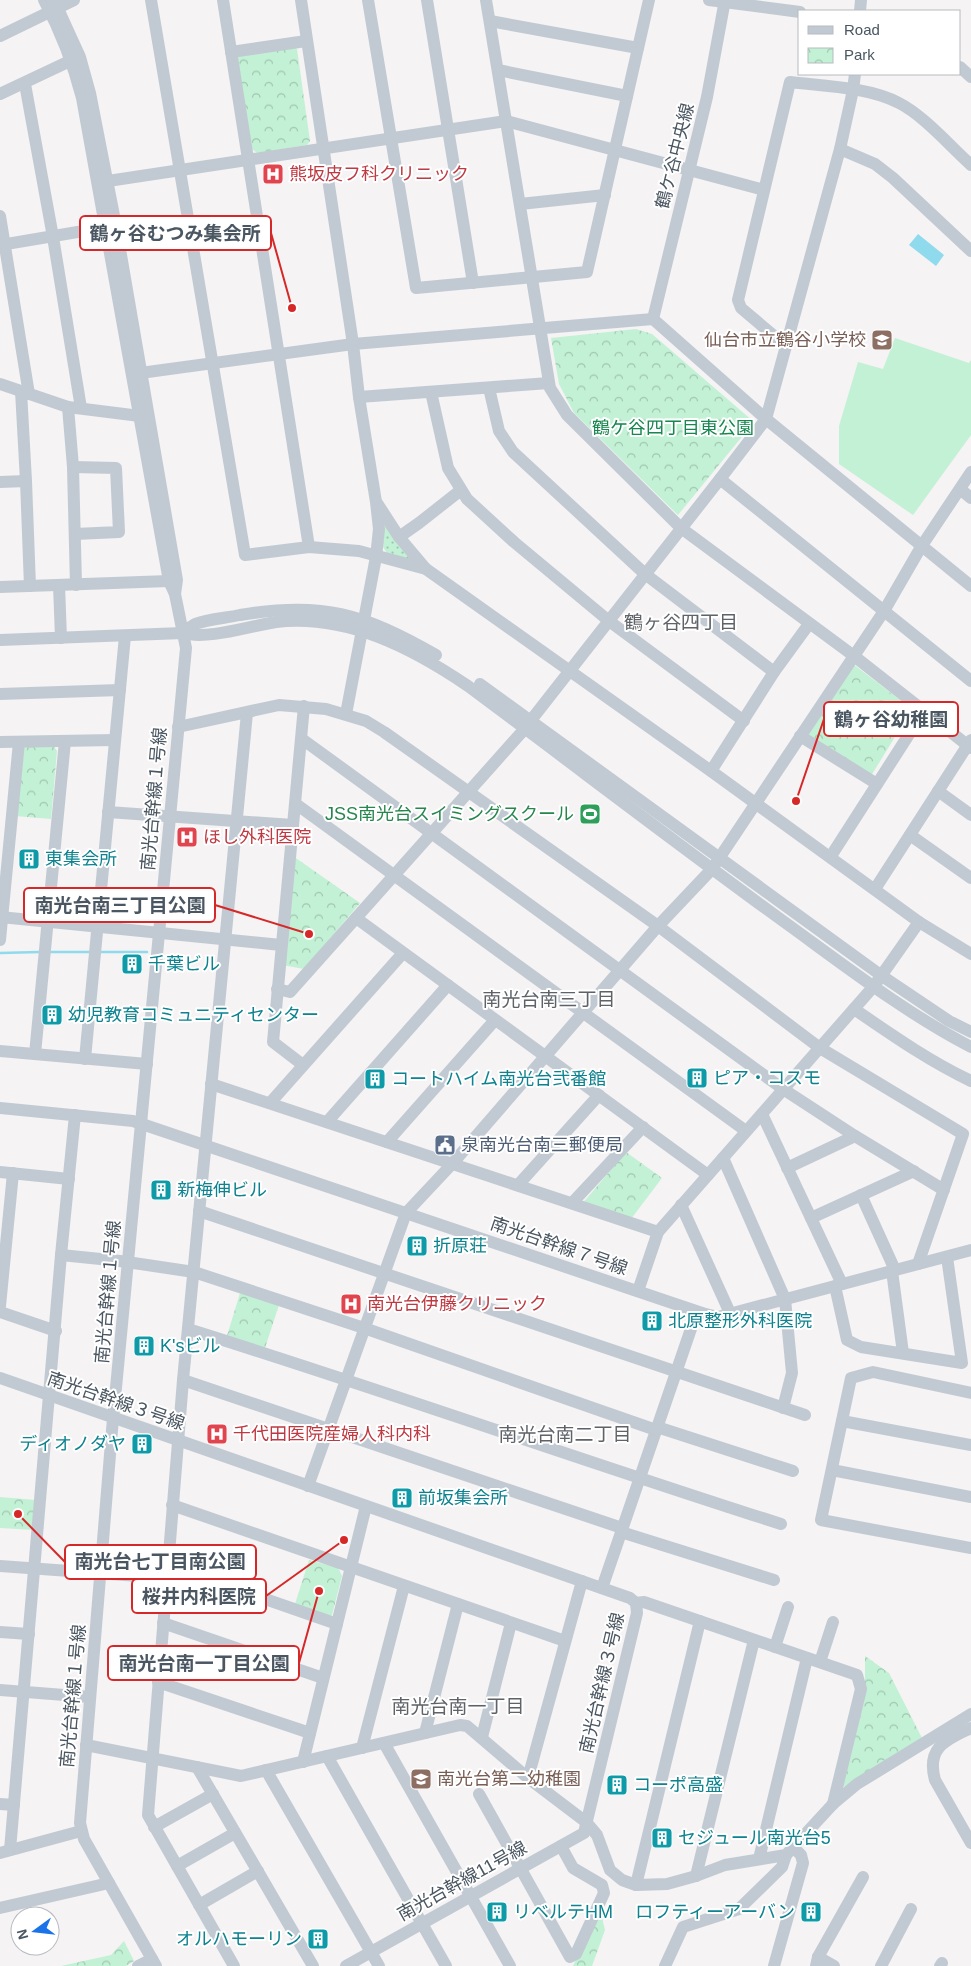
<svg xmlns="http://www.w3.org/2000/svg" width="971" height="1966" font-family="Helvetica,'Noto Sans JP',sans-serif">
<style>
.grass{fill:#c3f1d5}
.park{fill:url(#park-crowns)}
.garden{fill:url(#garden-dots)}
.water{fill:#90daee}
.lines{fill:none;stroke-linecap:round;stroke-linejoin:round}
.stream{stroke:#90daee;stroke-width:2.5}
.minor{stroke:#c1cad2;stroke-width:12}
.labels{text-anchor:middle;stroke-width:4;stroke-linejoin:round;paint-order:stroke}
.street-label{font-size:18px;fill:#4a5661;stroke:#fff}
.health-label{font-size:18px;fill:#be3a42;stroke:#fff;text-anchor:start}
.education-label{font-size:18px;fill:#785e54;stroke:#fff;text-anchor:end}
.park-label{font-size:18px;fill:#17864f;stroke:#fff}
.leisure-label{font-size:18px;fill:#27864d;stroke:#fff;text-anchor:end}
.culture-label{font-size:18px;fill:#0d838f;stroke:#fff;text-anchor:start}
.service-label{font-size:18px;fill:#4e5e75;stroke:#fff;text-anchor:start}
.neighbourhood-label{font-size:19px;fill:#5f6368;stroke:#fff}
.leader{fill:none;stroke:#d62828;stroke-width:2}
.callout-dot{fill:#d62828;stroke:#fff;stroke-width:2}
.callout{fill:#fff;stroke:#d62828;stroke-width:2}
.callout-label{font-size:19px;text-anchor:middle;font-weight:bold;fill:#4a5661}
</style>
<defs>
<pattern id="park-crowns" width="20" height="18" patternUnits="userSpaceOnUse" patternTransform="scale(1.25)"><rect width="20" height="18" fill="#c3f1d5"/><path d="M2 6a3 3 0 1 1 6 0M12 15a3 3 0 1 1 6 0" fill="none" stroke="#a0c6b0"/></pattern>
<pattern id="garden-dots" width="8" height="8" patternUnits="userSpaceOnUse" patternTransform="scale(1.25)"><rect width="8" height="8" fill="#c3f1d5"/><path d="M2 2h.1M6 6h.1" fill="none" stroke="#a0c6b0" stroke-width="1.8" stroke-linecap="round"/></pattern>
</defs>
<rect width="100%" height="100%" fill="#f5f3f3"/>
<path class="grass" d="M895 338 969 363 971 360V435L913 515 839 464V426L858 362 883 369Z"/>
<g class="park">
<path d="M294 46 297 49 310 141 307 145 257 153 252 149 236 60 240 55Z"/>
<path d="M636 329 652 334 754 422 678 515 574 413 559 384 551 338Z"/>
<path d="M853 664 912 709 871 776 805 734Z"/>
<path d="M53 745 57 751 51 819 15 816 21 752 26 746Z"/>
<path d="M293 856 360 903 304 969 282 965Z"/>
<path d="M626 1152 662 1178 631 1219 582 1204Z"/>
<path d="M240 1293 279 1305 264 1351 226 1339Z"/>
<path d="M0 1497 36 1500 34 1530 0 1528Z"/>
<path d="M309 1560 338 1568 342 1576 332 1615 327 1618 294 1607Z"/>
<path d="M865 1656 889 1673 922 1738 842 1788 865 1690Z"/>
<path d="M595 1917 602 1918 605 1930 592 1966H573Z"/>
<path d="M124 1941 134 1961 126 1966H61L111 1955Z"/>
</g>
<path class="garden" d="M385 519 416 560 388 555 383 547Z"/>
<path class="water" d="M918 234 944 255 936 266 909 245Z"/>
<g class="lines">
<g class="stream">
<path d="M48 952H90"/>
<path d="M98 952H147"/>
<path d="M0 953 40 952"/>
</g>
<g class="minor">
<path d="M44 0C61 32 73 63 82 98L169 581 175 594 186 648 112 1430 80 1823 84 1839 156 1966"/>
<path d="M54 0 80 57 90 93 116 226 177 580 175 594"/>
<path d="M151 0 245 555 309 547 359 551 426 569 711 771 919 922 971 954"/>
<path d="M223 0 309 547"/>
<path d="M301 0 353 344 359 397 376 502 379 529 376 557 346 714"/>
<path d="M368 0 416 288 587 272 649 0"/>
<path d="M427 0 473 283"/>
<path d="M486 0 550 388 567 415 681 528 854 656 971 748"/>
<path d="M709 0 800 12"/>
<path d="M860 11 861 0"/>
<path d="M490 21 638 48"/>
<path d="M0 36 74 0"/>
<path d="M231 52 306 41"/>
<path d="M960 67 971 77"/>
<path d="M498 70 627 96"/>
<path d="M25 84 53 237 81 408"/>
<path d="M0 94 72 60"/>
<path d="M840 149 875 164 893 178 971 251"/>
<path d="M108 181 506 121 764 190"/>
<path d="M520 204 605 195"/>
<path d="M0 216 29 394"/>
<path d="M0 245 113 226"/>
<path d="M653 319 707 97 725 0"/>
<path d="M786 346 741 308 738 300 790 82C823 86 869 87 899 103 923 115 950 146 971 165"/>
<path d="M133 374 353 344 653 319 766 419 971 586"/>
<path d="M0 384 68 407 140 416"/>
<path d="M489 388 499 431 513 452 645 574 774 672"/>
<path d="M21 391 26 481 30 586"/>
<path d="M431 392 448 468 467 499 514 542 609 621 744 721"/>
<path d="M359 397 549 383"/>
<path d="M68 407 73 467 76 585"/>
<path d="M73 467 116 468 119 532 75 534"/>
<path d="M720 479 971 681"/>
<path d="M0 482 26 481"/>
<path d="M960 489 971 498"/>
<path d="M377 503 399 537 426 569"/>
<path d="M399 537 419 523 461 490"/>
<path d="M59 585 61 638"/>
<path d="M0 587 169 581"/>
<path d="M183 633C186 630 191 626 195 624 208 619 226 618 240 615 323 601 364 614 436 655"/>
<path d="M0 640 183 633C208 640 249 626 276 622 347 614 412 648 468 686 573 764 677 844 783 921 844 965 904 1012 971 1047"/>
<path d="M480 684 882 976 949 1021 971 1032"/>
<path d="M0 694 120 690"/>
<path d="M178 727 279 705 326 709 366 721 384 732 658 926 820 1048 963 1134 918 1264"/>
<path d="M800 736 877 784"/>
<path d="M302 739 783 1089 855 1136 944 1190"/>
<path d="M0 742 115 740"/>
<path d="M711 771 774 672 809 624"/>
<path d="M938 791 971 815"/>
<path d="M296 804 746 1131"/>
<path d="M108 812 293 825"/>
<path d="M910 835 971 878"/>
<path d="M831 856 924 711"/>
<path d="M875 889 971 740"/>
<path d="M0 917 281 945"/>
<path d="M356 918 708 1175"/>
<path d="M0 940 19 742"/>
<path d="M277 989 290 992 521 733 720 479 766 419 840 149 853 90 855 74"/>
<path d="M854 1009C892 1035 929 1061 971 1081"/>
<path d="M0 1051 147 1064"/>
<path d="M35 1054 65 741"/>
<path d="M85 1059 125 636"/>
<path d="M303 1065 273 1042 304 706"/>
<path d="M211 1084 658 1232"/>
<path d="M270 1103 403 953"/>
<path d="M0 1108 133 1121 702 1313 718 1317 971 1250"/>
<path d="M762 1114 842 1284"/>
<path d="M327 1122 448 985"/>
<path d="M387 1142 495 1020"/>
<path d="M723 1158 785 1299 792 1373 783 1408"/>
<path d="M787 1168 855 1136"/>
<path d="M0 1172 69 1179"/>
<path d="M518 1185 599 1095"/>
<path d="M861 1195 895 1270"/>
<path d="M572 1203 643 1127"/>
<path d="M681 1205 730 1313"/>
<path d="M199 1211 805 1415"/>
<path d="M811 1218 914 1171"/>
<path d="M61 1255 120 1261 194 1272 364 1328 656 1430"/>
<path d="M892 1271 903 1353"/>
<path d="M835 1286 847 1340 861 1347 962 1363 947 1257"/>
<path d="M638 1291 658 1232 874 986 919 922"/>
<path d="M0 1306 13 1173"/>
<path d="M0 1312 56 1331"/>
<path d="M188 1329C387 1391 583 1461 781 1524"/>
<path d="M0 1378 630 1598 636 1603 637 1613 584 1833 346 1966"/>
<path d="M183 1380 622 1528"/>
<path d="M971 1393 873 1372 851 1378 821 1520 971 1548"/>
<path d="M842 1421 971 1445"/>
<path d="M657 1427 793 1471"/>
<path d="M832 1470 971 1497"/>
<path d="M308 1486 406 1213 452 1164 658 926 712 869 884 611 921 547 971 472"/>
<path d="M172 1505 565 1641"/>
<path d="M621 1532 774 1580"/>
<path d="M167 1565 337 1624"/>
<path d="M0 1566 166 1578"/>
<path d="M602 1588 693 1323 702 1313"/>
<path d="M636 1603 644 1602 857 1675 861 1689 833 1804"/>
<path d="M163 1623 323 1678"/>
<path d="M0 1632 29 1634"/>
<path d="M775 1647 788 1607"/>
<path d="M820 1662 833 1622"/>
<path d="M158 1682 310 1733"/>
<path d="M0 1690 90 1697"/>
<path d="M971 1728C946 1740 926 1747 935 1780L971 1843"/>
<path d="M425 1733 458 1604"/>
<path d="M482 1737 511 1623"/>
<path d="M384 1743 510 1966"/>
<path d="M86 1745 241 1776 460 1725 467 1726 528 1778 586 1822 597 1835 610 1870 622 1880 636 1885 667 1884 696 1876 725 1865 786 1855 833 1804 857 1784 971 1714"/>
<path d="M362 1748 404 1586"/>
<path d="M327 1756 446 1966"/>
<path d="M303 1762 366 1506"/>
<path d="M197 1767 313 1966"/>
<path d="M266 1770 379 1966"/>
<path d="M528 1778 582 1581"/>
<path d="M479 1794 570 1957 576 1954 604 1893 602 1885 573 1868 561 1846"/>
<path d="M0 1804 14 1805"/>
<path d="M154 1827 213 1794"/>
<path d="M10 1850 61 1255 75 1115"/>
<path d="M0 1853 81 1831"/>
<path d="M759 1859 807 1658"/>
<path d="M177 1866 235 1833"/>
<path d="M696 1876 754 1640"/>
<path d="M636 1885 700 1621"/>
<path d="M199 1905 258 1871"/>
<path d="M0 1908 109 1883"/>
<path d="M818 1957 834 1966"/>
<path d="M138 1966 152 1959"/>
<path d="M234 1966 148 1815 183 1380 247 713"/>
<path d="M665 1966 683 1927 739 1909 782 1867 786 1855"/>
<path d="M774 1966 803 1863 801 1855 794 1848"/>
<path d="M816 1966 818 1957 863 1877"/>
<path d="M881 1966 911 1909"/>
<path d="M940 1966 942 1963"/>
</g>
</g>
<defs>
<g id="hospital-square" transform="scale(1.125)"><rect x="-9" y="-9" width="18" height="18" rx="4" fill="#e0444e" stroke="#fff"/><path d="M-5-5h3v3.5h4V-5h3V5h-3V1.5h-4V5h-3Z" fill="#fff"/></g>
<g id="school-square" transform="scale(1.125)"><rect x="-9" y="-9" width="18" height="18" rx="4" fill="#8d6e63" stroke="#fff"/><path d="M0-5L7-2L0 1L-7-2ZM-4 1L0 2.5L4 1V4Q0 6-4 4Z" fill="#fff"/></g>
<g id="stadium-square" transform="scale(1.125)"><rect x="-9" y="-9" width="18" height="18" rx="4" fill="#2e9e5b" stroke="#fff"/><path d="M0-5a6.5 5 0 1 0 0 10a6.5 5 0 1 0 0-10ZM-3.5-1.8h7v3.6h-7Z" fill="#fff"/></g>
<g id="building-square" transform="scale(1.125)"><rect x="-9" y="-9" width="18" height="18" rx="4" fill="#0f9aa8" stroke="#fff"/><path d="M-4-6H4V6H1V3H-1V6H-4ZM-2.5-4.3h1.7v1.8h-1.7ZM.8-4.3h1.7v1.8H.8ZM-2.5-1h1.7V.8h-1.7ZM.8-1h1.7V.8H.8Z" fill="#fff"/></g>
<g id="civic-square" transform="scale(1.125)"><rect x="-9" y="-9" width="18" height="18" rx="4" fill="#5c6f8a" stroke="#fff"/><path d="M-.6-6.5H3V-4.5H.6V-3L4-1V1h2V6H-6V1h2V-1L-.6-3ZM-1.2 2.5V6h2.4V2.5Z" fill="#fff"/></g>
</defs>
<g fill-rule="evenodd">
<use href="#hospital-square" x="273" y="174"/>
<use href="#school-square" x="882" y="340"/>
<use href="#stadium-square" x="590" y="814"/>
<use href="#hospital-square" x="187" y="837"/>
<use href="#building-square" x="29" y="859"/>
<use href="#building-square" x="132" y="964"/>
<use href="#building-square" x="52" y="1015"/>
<use href="#building-square" x="697" y="1078"/>
<use href="#building-square" x="375" y="1079"/>
<use href="#civic-square" x="445" y="1145"/>
<use href="#building-square" x="161" y="1190"/>
<use href="#building-square" x="417" y="1246"/>
<use href="#hospital-square" x="351" y="1304"/>
<use href="#building-square" x="652" y="1321"/>
<use href="#building-square" x="144" y="1346"/>
<use href="#hospital-square" x="217" y="1434"/>
<use href="#building-square" x="142" y="1444"/>
<use href="#building-square" x="402" y="1498"/>
<use href="#school-square" x="421" y="1779"/>
<use href="#building-square" x="617" y="1785"/>
<use href="#building-square" x="662" y="1838"/>
<use href="#building-square" x="497" y="1912"/>
<use href="#building-square" x="811" y="1912"/>
<use href="#building-square" x="318" y="1939"/>
</g>
<g class="labels">
<g class="street-label">
<text transform="translate(675 156) rotate(-76)" y="6">鶴ケ谷中央線</text>
<text transform="translate(154 799) rotate(-85)" y="6">南光台幹線１号線</text>
<text transform="translate(559 1246) rotate(19)" y="6">南光台幹線７号線</text>
<text transform="translate(108 1292) rotate(-85)" y="6">南光台幹線１号線</text>
<text transform="translate(116 1401) rotate(19)" y="6">南光台幹線３号線</text>
<text transform="translate(602 1683) rotate(-77)" y="6">南光台幹線３号線</text>
<text transform="translate(73 1696) rotate(-85)" y="6">南光台幹線１号線</text>
<text transform="translate(462 1881) rotate(-29)" y="6">南光台幹線11号線</text>
</g>
<g class="health-label">
<text x="289" y="180">熊坂皮フ科クリニック</text>
<text x="203" y="843">ほし外科医院</text>
<text x="367" y="1310">南光台伊藤クリニック</text>
<text x="233" y="1440">千代田医院産婦人科内科</text>
</g>
<g class="education-label">
<text x="866" y="346">仙台市立鶴谷小学校</text>
<text x="437" y="1785" text-anchor="start">南光台第二幼稚園</text>
</g>
<g class="park-label">
<text x="673" y="434">鶴ケ谷四丁目東公園</text>
</g>
<g class="leisure-label">
<text x="574" y="820">JSS南光台スイミングスクール</text>
</g>
<g class="culture-label">
<text x="45" y="865">東集会所</text>
<text x="148" y="970">千葉ビル</text>
<text x="68" y="1021">幼児教育コミュニティセンター</text>
<text x="713" y="1084">ピア・コスモ</text>
<text x="391" y="1085">コートハイム南光台弐番館</text>
<text x="177" y="1196">新梅伸ビル</text>
<text x="433" y="1252">折原荘</text>
<text x="668" y="1327">北原整形外科医院</text>
<text x="160" y="1352">K'sビル</text>
<text x="126" y="1450" text-anchor="end">ディオノダヤ</text>
<text x="418" y="1504">前坂集会所</text>
<text x="633" y="1791">コーポ高盛</text>
<text x="678" y="1844">セジュール南光台5</text>
<text x="513" y="1918">リベルテHM</text>
<text x="795" y="1918" text-anchor="end">ロフティーアーバン</text>
<text x="302" y="1945" text-anchor="end">オルハモーリン</text>
</g>
<g class="service-label">
<text x="461" y="1151">泉南光台南三郵便局</text>
</g>
<g class="neighbourhood-label">
<text x="681" y="629">鶴ヶ谷四丁目</text>
<text x="549" y="1006">南光台南三丁目</text>
<text x="565" y="1441">南光台南二丁目</text>
<text x="458" y="1713">南光台南一丁目</text>
</g>
</g>
<path class="leader" d="M292 308L271 233M796 801L824 719M309 934L215 905M18 1514L65 1562M344 1540L266 1596M319 1591L299 1663"/>
<g class="callout-dot">
<circle cx="292" cy="308" r="5"/>
<circle cx="796" cy="801" r="5"/>
<circle cx="309" cy="934" r="5"/>
<circle cx="18" cy="1514" r="5"/>
<circle cx="344" cy="1540" r="5"/>
<circle cx="319" cy="1591" r="5"/>
</g>
<g class="callout">
<rect x="80" y="216" width="191" height="34" rx="5"/>
<rect x="824" y="702" width="134" height="34" rx="5"/>
<rect x="24" y="888" width="191" height="34" rx="5"/>
<rect x="65" y="1545" width="191" height="34" rx="5"/>
<rect x="132" y="1579" width="134" height="34" rx="5"/>
<rect x="108" y="1646" width="191" height="34" rx="5"/>
</g>
<g class="callout-label">
<text x="175" y="240">鶴ヶ谷むつみ集会所</text>
<text x="891" y="726">鶴ヶ谷幼稚園</text>
<text x="120" y="912">南光台南三丁目公園</text>
<text x="160" y="1568">南光台七丁目南公園</text>
<text x="199" y="1603">桜井内科医院</text>
<text x="204" y="1670">南光台南一丁目公園</text>
</g>
<rect x="798" y="10" width="162" height="65" fill="#ffffff" stroke="#b7bbc0"/>
<rect x="808" y="26" width="25" height="8" fill="#c1cad2" stroke="#b7bbc0"/>
<text x="844" y="35" font-size="15" fill="#4a5661">Road</text>
<rect x="808" y="48" width="25" height="15" fill="url(#park-crowns)" stroke="#b7bbc0"/>
<text x="844" y="60" font-size="15" fill="#4a5661">Park</text>
<g transform="translate(35 1931) rotate(255)"><circle r="24" fill="#ffffff" stroke="#b7bbc0"/>
<path d="M0-4L9 19L0 12L-9 19Z" fill="#1a73e8"/>
<text y="-8" font-size="14" font-weight="bold" text-anchor="middle" fill="#4a5661">N</text>
</g>
</svg>
